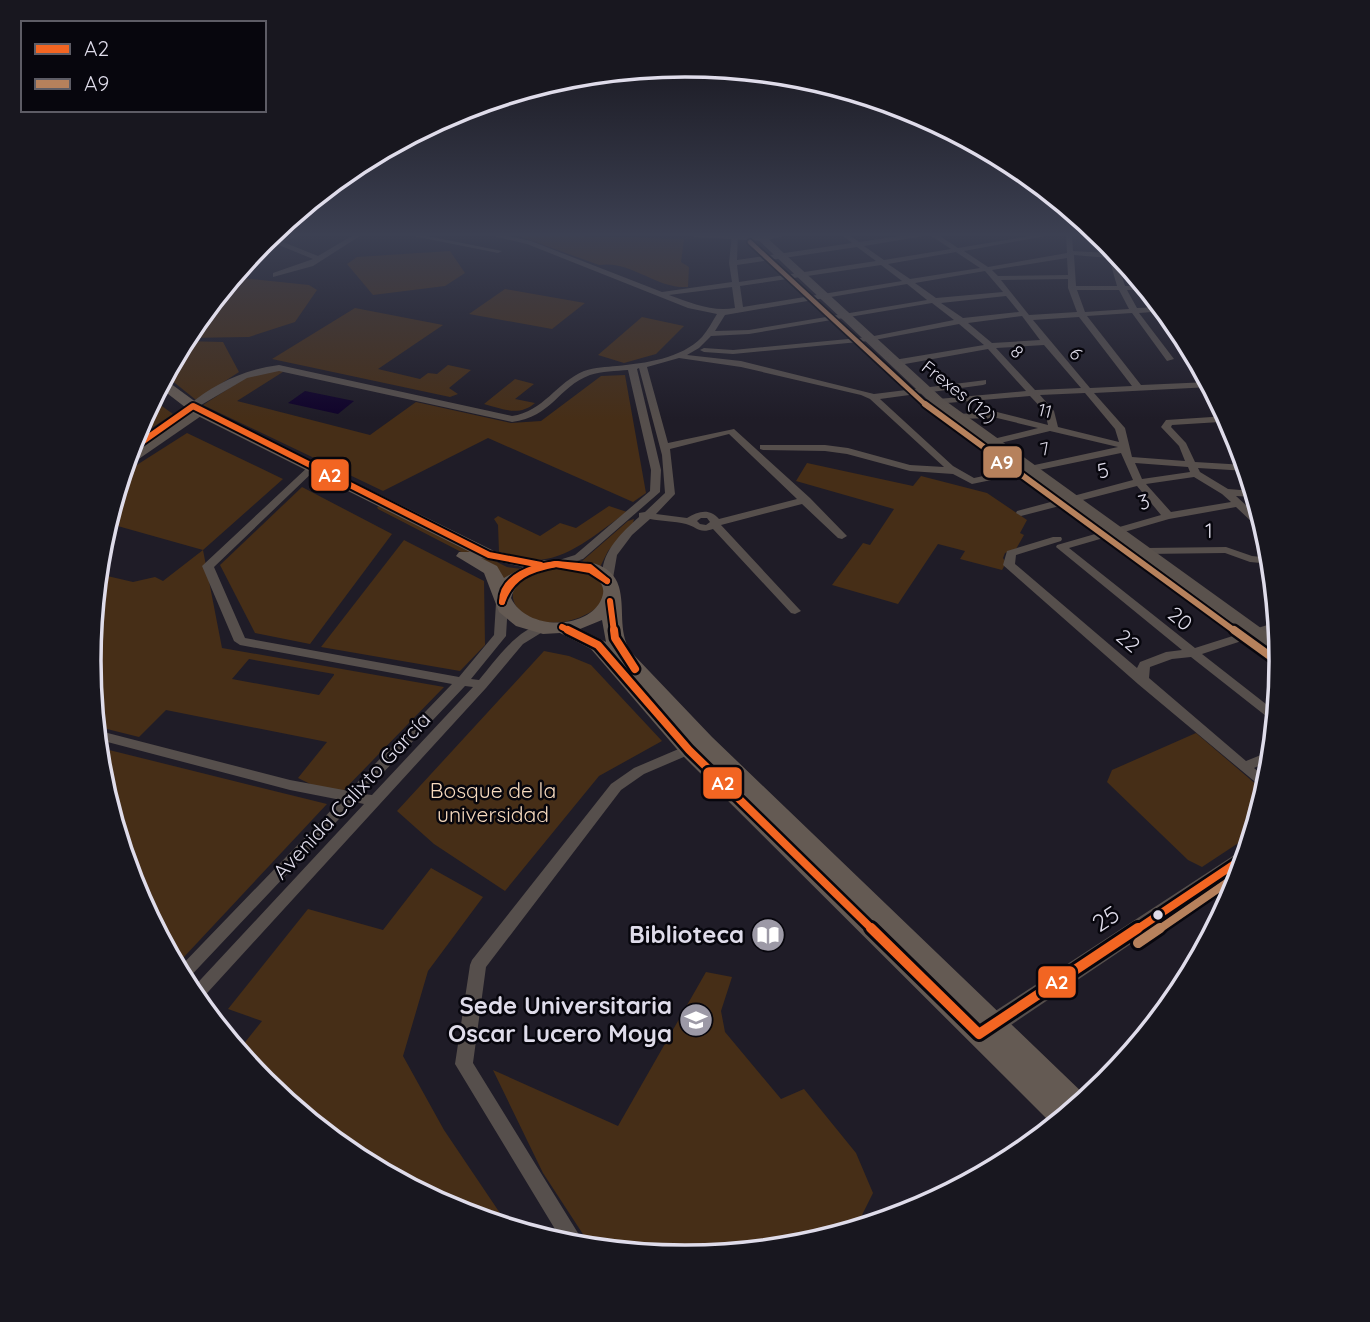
<svg xmlns="http://www.w3.org/2000/svg" width="1370" height="1322" font-family="Quicksand,sans-serif">
<style>
.green{fill:#462e17;fill-rule:evenodd}
.water{fill:#10032a}
.lines{fill:none;stroke-linecap:round;stroke-linejoin:round}
.minor{fill:#564f4c;fill-rule:evenodd}
.tertiary{fill:#564f4c;fill-rule:evenodd}
.secondary{fill:#5a524d;fill-rule:evenodd}
.primary{fill:#645a53;fill-rule:evenodd}
.bus-1-far2-casing{stroke:#07060d;stroke-width:10}
.bus-1-far1-casing{stroke:#07060d;stroke-width:13}
.bus-1-casing{stroke:#07060d;stroke-width:16}
.bus-2-far3-casing{stroke:#07060d;stroke-width:8}
.bus-2-far2-casing{stroke:#07060d;stroke-width:10}
.bus-2-far1-casing{stroke:#07060d;stroke-width:13}
.bus-2-casing{stroke:#07060d;stroke-width:16}
.bus-1-far2{stroke:#f26522;stroke-width:6}
.bus-1-far1{stroke:#f26522;stroke-width:8}
.bus-1{stroke:#f26522;stroke-width:10}
.bus-2-far3{stroke:#b6815c;stroke-width:4.5}
.bus-2-far2{stroke:#b6815c;stroke-width:6}
.bus-2-far1{stroke:#b6815c;stroke-width:8}
.bus-2{stroke:#b6815c;stroke-width:10}
.bus-dot{fill:#dfdcea;stroke:#07060d;stroke-width:2.5}
.labels{text-anchor:middle;stroke-width:5;stroke-linejoin:round;paint-order:stroke}
.far-street-label{font-size:18px;fill:#dfdcea;stroke:#07060d}
.street-label{font-size:21px;fill:#dfdcea;stroke:#07060d}
.park-label{font-size:21px;fill:#f7dabe;stroke:#07060d}
.near-street-label{font-size:24px;fill:#dfdcea;stroke:#07060d}
.near-poi-label{font-size:24px;font-weight:bold;fill:#dfdcea;stroke:#07060d;text-anchor:end}
.rim{fill:none;stroke:#dfdcea;stroke-width:3.5}
.line-badge{stroke:#07060d;stroke-width:2.5}
.badge-label{font-size:19px;text-anchor:middle;font-weight:bold;fill:#fff}
</style>
<rect width="100%" height="100%" fill="#1f1c27"/>
<g class="green">
<path d="M513 234 684 239 681 262 689 267 688 287C656 289 631 260 599 265Z"/>
<path d="M450 251 465 273 445 286 373 295 347 264 357 257Z"/>
<path d="M232 277 309 285 317 290 295 322 249 337 185 338Z"/>
<path d="M505 289 585 303 552 329 469 314Z"/>
<path d="M355 308 443 325 378 369 420 379 428 373 437 374 448 365 471 370 449 388 458 394 450 397 272 359Z"/>
<path d="M642 317 684 326 656 354 624 363 598 355Z"/>
<path d="M183 341 223 342 239 372 196 400 165 375Z"/>
<path d="M265 370H286L237 401 370 435 416 402 511 423 541 421 601 376 625 375 646 493 633 502 488 438 383 491 203 405 248 376Z"/>
<path d="M515 379 534 384 515 399 535 403C519 417 503 409 484 404Z"/>
<path d="M152 399 173 414 144 433 135 430Z"/>
<path d="M187 433 283 479 203 550 222 648 444 687 337 797 298 778 327 742 166 710 139 737 95 726 89 661 97 580 103 575 133 582 155 577 163 581 203 550 107 523 121 475ZM249 659 334 674V675L319 695 232 679Z"/>
<path d="M807 463 913 486 921 476 987 493 1027 520 1020 533 1024 535 1016 549 1005 553 1003 558 1006 563 1002 570 960 559 965 551 938 544 898 604 832 585 863 543 870 545 894 509 796 481Z"/>
<path d="M302 487 392 534 310 644 255 633 220 565Z"/>
<path d="M382 505 507 567 522 569 506 582 498 571 378 509 377 507Z"/>
<path d="M609 506 627 512C587 540 551 577 499 552L498 525 494 519 498 516 540 536 560 523 576 528Z"/>
<path d="M634 519 633 523 608 551 600 567 581 562 628 521Z"/>
<path d="M404 540 484 581 485 645 460 671 321 647Z"/>
<path d="M562 567C572 570 585 571 593 575 611 586 605 605 589 613 525 648 469 577 562 567Z"/>
<path d="M544 651 569 656 591 665 662 741 599 776 505 891 434 844 397 811Z"/>
<path d="M1196 733 1265 792 1252 834 1202 867 1188 860 1107 782 1112 770Z"/>
<path d="M97 747 327 804 183 958 168 952 134 889 100 777Z"/>
<path d="M431 868 483 897 428 971 403 1056 444 1130 510 1228 456 1212 353 1157 263 1082 238 1051 262 1021 228 1009 308 909 383 930Z"/>
<path d="M706 972 732 977 721 1011 725 1032 781 1099 804 1089 856 1153 873 1193 855 1229 801 1246 685 1257 592 1248 543 1173 493 1070 618 1126Z"/>
</g>
<path class="water" d="M305 391 354 401 338 414 288 403Z"/>
<g class="lines">
<g class="minor">
<path d="M292 234H302L283 242 318 256 355 234H363L313 266 273 277V273L313 259 264 239 268 235 277 239Z"/>
<path d="M403 234H417L502 251 498 253Z"/>
<path d="M484 234H498L531 241 662 292 732 282 729 263 732 234 738 235 737 260 852 243 841 234H848L859 242 913 234H937L958 248 1041 234H1056L964 251 988 267 1067 253 1066 234H1072L1073 251 1108 253V245L1110 243 1116 254 1122 258H1116L1125 286H1145L1148 290H1127L1137 308 1162 307 1165 311 1139 313 1174 359 1167 361 1132 313 1087 316 1141 385 1209 382 1211 387 1094 393 1125 428 1132 457 1185 461 1179 446 1161 427 1166 420 1227 416 1237 436 1244 459 1238 456 1220 422 1172 425 1171 427 1186 443 1195 462 1246 465 1247 471 1198 468 1200 472 1228 489 1253 491 1255 497 1236 496 1262 520 1269 541 1264 540 1254 524 1236 507 1169 519 1069 548 1195 648 1277 622 1278 629 1202 654 1276 712 1275 723 1191 657 1172 659 1150 667 1149 678 1246 761 1273 750 1271 760 1254 768 1269 780 1266 791 1138 684 1003 565 1007 551 1053 537H1061L1062 539 1061 541 1016 555 1015 564 1137 668 1140 662 1166 652 1182 650 1056 547 1057 545 1161 515 1137 486 1021 516 1016 513 1017 511 1133 480 1121 453 972 484 953 474 910 471 847 454 825 451 763 450 760 449V445H825L848 448 910 465 944 467 870 399 861 395 741 367 679 358 647 367 668 443 734 429 810 498 847 536 842 539 838 538 802 504 721 525 799 609 801 611 795 614 791 613 713 529C699 534 697 527 686 524 674 521 661 521 650 519L632 535 617 555 612 584H604C596 557 620 534 639 517V513L645 512 665 493 662 455 639 368 637 369 661 470 660 492 583 559 560 566 556 565 554 563 556 561 575 555 650 491 651 470 628 370C616 371 602 371 590 375 558 387 552 417 512 422L279 371 247 378 196 408H190L188 406C213 384 246 369 279 365L512 416C543 412 557 382 584 371 595 367 606 367 617 366 645 363 681 359 702 337 708 330 712 322 717 314L688 308 527 244ZM930 235 951 249 884 260 864 246ZM857 247 876 261 739 282 737 265ZM956 252 980 268 910 279 888 264ZM1074 255 1109 258 1117 286H1076ZM1067 258 1068 275 998 276 992 270ZM881 265 902 281 743 307 740 286ZM985 271 1003 292 936 298 915 283ZM1068 279V288L1077 312 1029 315 1001 280ZM907 284 927 300 749 330 715 331 725 315ZM732 287 735 308C712 312 691 303 669 295ZM1077 290H1119L1129 309 1085 312ZM1006 296 1019 312 963 318 941 303ZM932 303 954 320 869 337 733 350 704 348 700 350 704 352 733 354 869 341 959 324 984 345 894 360 890 363 894 366 988 349 1026 391 938 399 934 402 935 404 1030 396 1045 412 1048 425 997 412 957 414 954 415V419L997 418 1038 428 989 440V444L992 445 1050 431 1118 447 974 478 953 466 880 399 983 385 986 384V380L874 394 741 361 687 355 699 348 711 336 749 334ZM1022 316 1040 340 992 343 968 323ZM1079 317 1132 386 1090 388 1033 320ZM1044 345 1081 388 1035 390 996 348ZM1085 393 1115 429 1119 442 1058 427 1054 411 1040 395ZM729 434 797 499 719 519C710 508 698 511 687 518L656 514 675 494 670 449ZM1135 463 1188 467 1190 472 1142 479ZM1194 477 1222 494 1231 502 1171 512 1146 484ZM701 518H707L710 522 706 525 700 524 697 521Z"/>
<path d="M1086 234H1100L1103 237 1089 236Z"/>
<path d="M313 464 316 465V469L214 567 245 638 459 677 494 635 496 603 498 601H506L508 603 506 636 471 679 479 680C494 663 521 622 547 625L549 628 523 644 486 688 198 1003 189 992 364 804 355 802 184 983 177 970 341 800 290 790 96 739V730L290 780 349 791 452 684 240 645 234 641 202 566 310 465ZM465 686 473 687 372 795 363 794Z"/>
<path d="M1226 547 1252 556 1271 558 1272 564 1250 562 1225 553 1146 554 1141 551 1146 548Z"/>
<path d="M695 742 700 744 702 747 700 750 644 774 621 790 486 967 473 1063 586 1246 564 1244 455 1064 470 965 472 960 611 784 634 768Z"/>
</g>
<g class="tertiary">
<path d="M690 234H792L764 241 694 237Z"/>
<path d="M1248 850 1242 869 996 1035 988 1037 980 1035 977 1028 980 1021 1239 852Z"/>
</g>
<g class="secondary">
<path d="M752 234H763L943 399 1279 641 1281 655 1274 654 933 405Z"/>
<path d="M199 407 205 411 204 414 130 465 124 466 128 454Z"/>
</g>
<path class="primary" d="M163 378 204 408 494 551C510 554 527 559 543 560 567 561 610 555 619 587 625 609 618 630 630 651L712 737 1088 1098 1054 1126 682 755 591 649 560 633 543 634 516 626 499 612 484 573 456 556 459 552H470L194 414 159 387ZM481 558 523 567 504 578 497 566ZM552 569C569 569 616 573 600 602 584 630 526 630 511 598 517 578 533 575 552 569ZM602 620 606 642 580 629Z"/>
<g class="bus-1-far2-casing">
<g id="bus-1-far2">
<path d="M129 451 193 406 489 555 541 565"/>
<path d="M556 564 590 570 607 581"/>
<path d="M556 564 590 567 607 581"/>
<path d="M610 601 614 632"/>
<path d="M502 602C502 576 535 566 556 564"/>
<path d="M502 602C511 576 530 569 556 564"/>
<path d="M562 627 572 632"/>
</g>
</g>
<g class="bus-1-far1-casing">
<g id="bus-1-far1">
<path d="M568 630 598 645 689 750 873 930"/>
<path d="M614 630 615 638 635 669"/>
<path d="M1136 930 1245 857"/>
</g>
</g>
<g class="bus-1-casing">
<path id="bus-1" d="M871 928 979 1034 1138 928"/>
</g>
<g class="bus-2-far3-casing">
<path id="bus-2-far3" d="M750 242 927 406"/>
</g>
<g class="bus-2-far2-casing">
<path id="bus-2-far2" d="M925 404 1236 632"/>
</g>
<g class="bus-2-far1-casing">
<g id="bus-2-far1">
<path d="M1234 630 1274 659"/>
<path d="M1158 930 1241 873"/>
</g>
</g>
<g class="bus-2-casing">
<path id="bus-2" d="M1138 943 1160 928"/>
</g>
<use href="#bus-1-far2" class="bus-1-far2"/>
<use href="#bus-1-far1" class="bus-1-far1"/>
<use href="#bus-1" class="bus-1"/>
<use href="#bus-2-far3" class="bus-2-far3"/>
<use href="#bus-2-far2" class="bus-2-far2"/>
<use href="#bus-2-far1" class="bus-2-far1"/>
<use href="#bus-2" class="bus-2"/>
</g>
<linearGradient id="sky" x2="0" y2="1"><stop stop-color="#110f15"/><stop offset="0.56" stop-color="#3c4052"/><stop offset="1" stop-color="#3c4052" stop-opacity="0"/></linearGradient>
<rect width="1370" height="419" fill="url(#sky)"/>
<defs>
<g id="library-disc" transform="scale(1.75)"><circle r="9.5" fill="#9c99a6" stroke="#07060d"/><path d="M-6-4Q-3-5.5-.7-3.5V5Q-3 3-6 4ZM6-4Q3-5.5 .7-3.5V5Q3 3 6 4Z" fill="#fff"/></g>
<g id="university-disc" transform="scale(1.75)"><circle r="9.5" fill="#9c99a6" stroke="#07060d"/><path d="M0-5L7-2L0 1L-7-2ZM-4 1L0 2.5L4 1V4Q0 6-4 4Z" fill="#fff"/></g>
</defs>
<g fill-rule="evenodd">
<use href="#library-disc" x="768" y="935"/>
<use href="#university-disc" x="696" y="1020"/>
</g>
<circle class="bus-dot" cx="1158" cy="915" r="6"/>
<g class="labels">
<g class="far-street-label">
<text transform="translate(1017 352) rotate(47)" y="6">8</text>
<text transform="translate(1076 354) rotate(49)" y="6">6</text>
<text transform="translate(959 392) rotate(38)" y="6">Frexes (12)</text>
<text transform="translate(1045 411) rotate(14)" y="6">11</text>
<text transform="translate(1045 449) rotate(-13)" y="6">7</text>
</g>
<g class="street-label">
<text transform="translate(1103 471) rotate(-13)" y="7">5</text>
<text transform="translate(1144 502) rotate(-15)" y="7">3</text>
<text x="1209" y="538">1</text>
<text transform="translate(1180 619) rotate(39)" y="7">20</text>
<text transform="translate(1128 641) rotate(40)" y="7">22</text>
<text transform="translate(352 796) rotate(-47)" y="7">Avenida Calixto García</text>
</g>
<g class="park-label">
<text x="493" y="798">Bosque de la<tspan x="493" dy="24">universidad</tspan></text>
</g>
<g class="near-street-label">
<text transform="translate(1106 919) rotate(-33)" y="8">25</text>
</g>
<g class="near-poi-label">
<text x="744" y="943">Biblioteca</text>
<text x="672" y="1014">Sede Universitaria<tspan x="672" dy="28">Oscar Lucero Moya</tspan></text>
</g>
</g>
<path d="M0 0H1370V1322H0ZM101 661a584 584 0 1 1 1168 0a584 584 0 1 1-1168 0Z" fill="#18171f" fill-rule="evenodd"/>
<path class="rim" d="M101 661a584 584 0 1 1 1168 0a584 584 0 1 1-1168 0Z"/>
<g class="line-badge">
<rect x="982" y="445" width="41" height="34" rx="7" fill="#b6815c"/>
<rect x="310" y="458" width="40" height="34" rx="7" fill="#f26522"/>
<rect x="702" y="766" width="41" height="34" rx="7" fill="#f26522"/>
<rect x="1037" y="965" width="40" height="34" rx="7" fill="#f26522"/>
</g>
<g class="badge-label">
<text x="1002" y="469">A9</text>
<text x="330" y="482">A2</text>
<text x="723" y="790">A2</text>
<text x="1057" y="989">A2</text>
</g>
<rect x="21" y="21" width="245" height="91" fill="#07060d" stroke="#5d5c65" stroke-width="2"/>
<rect x="35" y="44" width="35" height="10" fill="#f26522" stroke="#5d5c65" stroke-width="2"/>
<text x="84" y="56" font-size="21" fill="#dfdcea">A2</text>
<rect x="35" y="79" width="35" height="10" fill="#b6815c" stroke="#5d5c65" stroke-width="2"/>
<text x="84" y="91" font-size="21" fill="#dfdcea">A9</text>
</svg>
